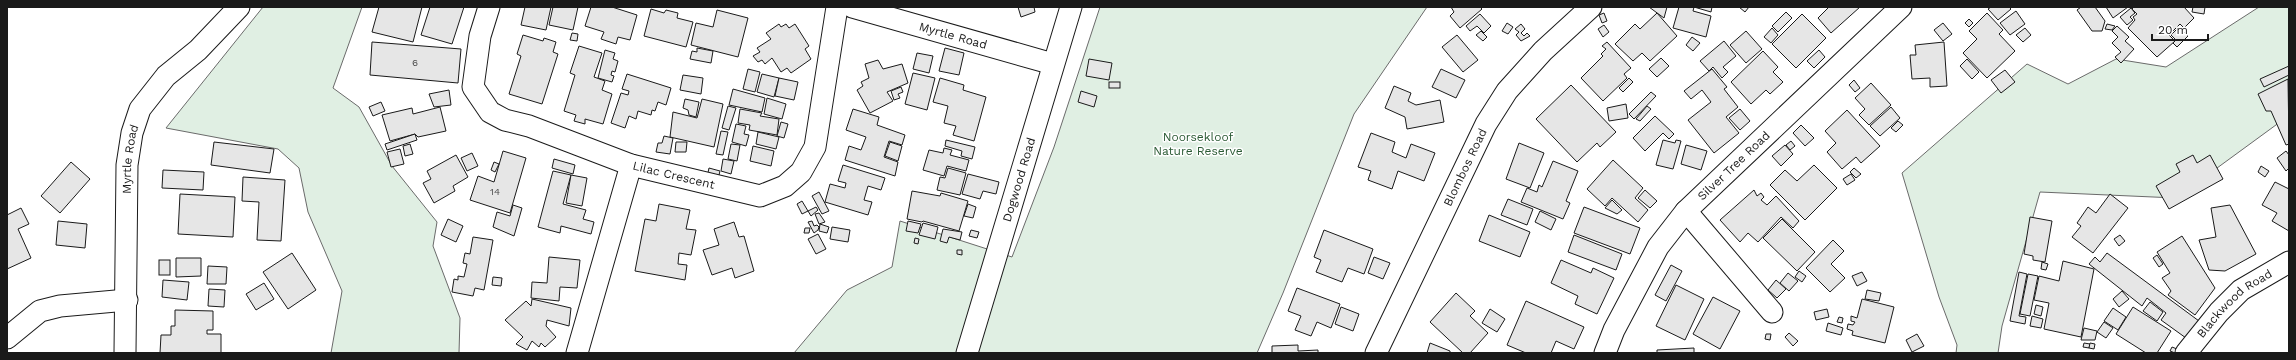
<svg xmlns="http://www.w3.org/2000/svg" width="2296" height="360" font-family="'Work Sans',sans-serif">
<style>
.green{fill:#e0efe3;stroke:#6a6a6a}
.building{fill:#e6e6e6;stroke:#1a1a1a}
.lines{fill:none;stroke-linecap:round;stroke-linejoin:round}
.minor-casing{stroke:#1a1a1a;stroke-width:23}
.minor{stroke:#fff;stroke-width:21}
.labels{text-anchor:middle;stroke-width:3;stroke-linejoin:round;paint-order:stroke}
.number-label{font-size:10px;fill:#4d4d4d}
.street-label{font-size:12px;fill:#1a1a1a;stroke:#fff}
.park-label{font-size:12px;fill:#2b5a34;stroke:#fff}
</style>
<rect width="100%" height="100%" fill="#fff"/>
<g class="green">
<path d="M263 7H362L333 88 359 107 392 166 437 222 433 246 460 318 459 353H331L342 291 308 212 299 168 278 149 166 128Z"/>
<path d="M1100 7H1427L1354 114 1283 293 1257 353H794L847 290 892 267 900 221 1012 257 1054 147Z"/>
<path d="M2259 7H2289V118L2280 122 2176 198 2040 192 2002 326 1998 353H1956L1957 345 1939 297 1902 173 2027 64 2068 84 2116 59 2166 67Z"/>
</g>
<g class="building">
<path d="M379 7H422L413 42 372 32Z"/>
<path d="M430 7H464L452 44 421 35Z"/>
<path d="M525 7H551L546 30 521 25Z"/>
<path d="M553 7H578L573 30 549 25Z"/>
<path d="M591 7H612L637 15 630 40 618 37 616 44 601 39 604 32 585 26Z"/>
<path d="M1018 7H1034L1035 12 1021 17Z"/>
<path d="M1480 7 1482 9 1460 28 1450 16 1454 12 1451 7Z"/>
<path d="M1649 7H1667L1664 18Z"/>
<path d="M1679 7H1694L1693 11 1711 16 1706 37 1673 28Z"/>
<path d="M1694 7H1712L1711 12Z"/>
<path d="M1739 7H1749L1745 12Z"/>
<path d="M1829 7H1860L1831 33 1818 18Z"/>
<path d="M1991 7H2009L2011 9 1998 20 1988 9Z"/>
<path d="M2081 7H2095L2105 21 2102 31H2092L2077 10Z"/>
<path d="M2106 7H2128L2113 18Z"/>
<path d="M2134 7H2184L2194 18 2184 28 2180 24 2169 35 2175 41 2157 57 2128 28 2135 20 2133 17 2137 14 2132 9Z"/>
<path d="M2193 7H2205L2204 14 2192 12Z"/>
<path d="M2131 8 2135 13 2130 17 2133 20 2127 25 2120 17Z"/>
<path d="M651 9 664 13 666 10 678 13 677 18 693 22 686 47 644 36Z"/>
<path d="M717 10 748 18 738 57 691 45 696 23 713 27Z"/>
<path d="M2016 11 2025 24 2010 35 2000 23Z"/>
<path d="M1786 12 1792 18 1778 32 1772 26Z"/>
<path d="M1604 13 1607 21 1602 23 1599 15Z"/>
<path d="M1657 13 1677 36 1650 61 1642 53 1633 61 1615 44 1635 24 1640 29Z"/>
<path d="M1987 13 2003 30 1999 34 2015 51 1987 78 1963 53 1977 39 1969 31Z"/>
<path d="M1480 14 1491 26 1484 33 1477 26 1470 31 1466 26Z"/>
<path d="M1802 14 1826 38 1796 68 1772 44Z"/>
<path d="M1969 19 1973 23 1969 27 1965 23Z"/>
<path d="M1507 23 1513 27 1508 34 1502 31Z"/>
<path d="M1943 23 1952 34 1943 41 1934 30Z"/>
<path d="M779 24 781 27 786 24 789 28 795 24 809 46 805 49 811 59 791 73 787 68 781 72 772 58 765 64 762 60 758 62 753 56 760 52 757 48 771 39 766 33Z"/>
<path d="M1521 24 1525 29 1521 33 1524 36 1527 33 1530 36 1521 41 1516 35 1519 32 1515 29Z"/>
<path d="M2107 24 2115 26 2112 30 2105 29Z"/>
<path d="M1604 25 1609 32 1603 37 1598 29Z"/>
<path d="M2117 26 2129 37 2125 41 2134 49 2121 63 2115 57 2121 52 2112 43 2118 37 2112 31Z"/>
<path d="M2179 27 2188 36 2177 47 2173 43 2176 40 2171 35Z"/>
<path d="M1772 28 1778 35 1771 43 1764 37Z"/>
<path d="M2025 28 2031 35 2023 42 2016 35Z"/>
<path d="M1481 31 1487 37 1483 41 1476 35Z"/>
<path d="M1746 31 1762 49 1746 63 1730 45Z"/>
<path d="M572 33 578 34 577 41 570 40Z"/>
<path d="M523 35 543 41 544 38 556 42 553 52 558 54 542 104 509 94 521 56 517 54Z"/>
<path d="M1457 35 1478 60 1463 72 1442 47Z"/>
<path d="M1692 37 1700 43 1693 51 1686 45Z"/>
<path d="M1724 41 1736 56 1723 67 1728 72 1722 78 1713 67 1709 71 1700 61Z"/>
<path d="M372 42 461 49 458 83 370 75Z"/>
<path d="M1607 42 1631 68 1624 74 1627 78 1603 101 1581 78 1603 56 1601 54 1606 49 1602 46Z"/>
<path d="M1944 42 1947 86 1930 87V78L1912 79 1910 55H1916L1915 45Z"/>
<path d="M579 46 602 53 594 77 605 81 602 90 612 94 603 124 585 119V124L574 121 576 115 564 111 575 75 570 73Z"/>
<path d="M697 48 713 51 711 63 690 59 692 51 697 52Z"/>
<path d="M945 48 964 53 959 75 939 71Z"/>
<path d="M605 50 615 53 613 59 618 61 615 72 612 71 611 75 614 76 612 82 598 78Z"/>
<path d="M1819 50 1825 57 1814 68 1807 61Z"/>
<path d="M1763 51 1778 67 1773 72 1783 82 1770 94 1766 90 1751 104 1731 82Z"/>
<path d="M917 53 933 56 929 73 913 69Z"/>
<path d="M1661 58 1669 66 1657 77 1649 69Z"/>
<path d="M1089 59 1112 63 1109 80 1086 76Z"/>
<path d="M1967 59 1979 72 1972 79 1960 66Z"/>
<path d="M878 60 883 69 902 64 908 83 887 92 893 101 870 113 857 90 863 86 861 82 869 78 865 64Z"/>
<path d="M2289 66V75L2264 87 2260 79Z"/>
<path d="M748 69 760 72 755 92 743 89Z"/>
<path d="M1441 69 1465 80 1456 98 1432 87Z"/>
<path d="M1712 69 1727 87 1724 89 1738 107 1726 117 1739 133 1714 153 1688 120 1711 102 1702 90 1691 99 1684 91Z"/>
<path d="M2005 70 2015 82 2001 93 1991 80Z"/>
<path d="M913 73 935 78 927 110 905 104Z"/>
<path d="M627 74 671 88 666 105 658 102 655 111 652 110 651 115 638 111 636 119 629 116 625 128 611 123 621 93 628 95 629 91 622 89Z"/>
<path d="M762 74 779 78 774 97 757 92Z"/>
<path d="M683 75 703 78 701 94 680 90Z"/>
<path d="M779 78 798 82 794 100 775 96Z"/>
<path d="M940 78 964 85 963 90 986 97 974 141 953 135 956 126 944 123 948 106 933 102Z"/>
<path d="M1629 78 1633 82 1623 92 1619 88Z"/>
<path d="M2288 79 2289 144 2286 145 2271 111H2266L2258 94Z"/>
<path d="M1854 80 1860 88 1855 92 1849 85Z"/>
<rect x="1109" y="82" width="11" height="6"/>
<path d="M1871 83 1891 105 1869 125 1859 115 1865 109 1855 98Z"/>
<path d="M1571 85 1616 132 1600 147 1597 143 1577 162 1536 119Z"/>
<path d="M1394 86 1411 93 1408 101 1416 105 1440 100 1444 122 1407 129 1405 117 1385 108Z"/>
<path d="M901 87 903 92 898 94 900 98 894 100 891 91Z"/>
<path d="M733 89 765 98 762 112 729 105Z"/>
<path d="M449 90 451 105 434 107 429 94Z"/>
<path d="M1081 91 1097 96 1094 107 1078 102Z"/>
<path d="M1651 92 1656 96 1634 119 1629 114Z"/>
<path d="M767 98 786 104 782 119 764 114Z"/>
<path d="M685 99 699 102 696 117 689 115 688 110 683 108Z"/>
<path d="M702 99 723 104 714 147 670 137 673 112 697 118Z"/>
<path d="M381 102 385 111 373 116 369 107Z"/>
<path d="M1626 104 1628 118 1609 121 1607 108Z"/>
<path d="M728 106 736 108 729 130 722 128Z"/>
<path d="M1647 106 1651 109 1640 121 1636 119Z"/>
<path d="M440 107 446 131 418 137 415 134 390 141 382 115 412 108 413 114Z"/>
<path d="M1891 107 1900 118 1880 136 1870 126Z"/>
<path d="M740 109 762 113 760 116 779 119 777 135 749 130 750 125 738 123Z"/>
<path d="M853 109 879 117 877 125 905 135 902 145 889 141 884 157 898 162 895 176 845 160 849 146 861 150 866 137 846 130Z"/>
<path d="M1740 109 1750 121 1740 130 1729 118Z"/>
<path d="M1847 110 1880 146 1861 163 1856 157 1842 169 1827 152 1836 143 1825 131Z"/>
<path d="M1655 116 1674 134 1669 139 1663 133 1645 151 1633 138Z"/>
<path d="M1898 121 1903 125 1896 132 1891 128Z"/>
<path d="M781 122 788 124 784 138 777 136Z"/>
<path d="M736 124 746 126 744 134 749 135 746 146 732 142Z"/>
<path d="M1801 125 1814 138 1805 146 1793 133Z"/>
<path d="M721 131 728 132 723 155 716 154Z"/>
<path d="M758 132 779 137 776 149 756 144Z"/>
<path d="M1371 133 1395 142 1392 152 1406 158 1411 144 1435 153 1424 181 1398 171 1392 189 1368 180 1371 171 1358 167Z"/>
<path d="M415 134 417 140 387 150 385 144Z"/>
<path d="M664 136 673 138 670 154 656 152 658 143H662Z"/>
<path d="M946 140 975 147 972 159 961 156 962 151 945 146Z"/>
<path d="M1663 140 1675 143 1676 140 1681 141 1673 169 1656 165Z"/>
<path d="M1791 141 1795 146 1790 150 1786 145Z"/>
<path d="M214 142 274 149 270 173 211 165Z"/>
<path d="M676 142H687L686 152H675Z"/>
<path d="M890 142 902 146 898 161 885 156Z"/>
<path d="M1519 143 1544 153 1530 188 1506 179Z"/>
<path d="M410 144 413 154 405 156 403 146Z"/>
<path d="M731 144 740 145 737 161 728 159Z"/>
<path d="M1686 145 1707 151 1701 170 1681 164Z"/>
<path d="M1785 145 1793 154 1781 166 1772 156Z"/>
<path d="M753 146 774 151 771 166 750 161Z"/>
<path d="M944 148 952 150 950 155 969 160 966 171 947 166 944 176 923 170 929 150 943 153Z"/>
<path d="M400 149 404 164 391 167 387 152Z"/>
<path d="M503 151 526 158 510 213 470 200 478 176 494 182Z"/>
<path d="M2286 151 2289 155V168L2286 171 2277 158Z"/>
<path d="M472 153 478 166 467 171 461 158Z"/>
<path d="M456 155 468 177 453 186 455 191 434 203 423 183 431 179 427 171Z"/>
<path d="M2193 155 2197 163 2210 155 2223 179 2169 209 2156 186 2180 172 2176 164Z"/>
<path d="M554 159 575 165 573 174 552 168Z"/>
<path d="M723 159 734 161 731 174 721 171Z"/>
<path d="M1613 160 1643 188 1635 198 1648 210 1638 222 1612 198 1605 206 1587 189Z"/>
<path d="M1553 161 1578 171 1566 201 1570 203 1563 219 1521 202 1527 188 1537 192 1539 185 1542 187Z"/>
<path d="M71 162 90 179 60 213 41 196Z"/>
<path d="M494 162 499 164 495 172 491 170Z"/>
<path d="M843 165 885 178 881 190 868 186 864 200 872 202 868 215 825 202 830 184 845 188 846 183 838 181Z"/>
<path d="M1814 165 1837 188 1805 220 1770 185 1785 170 1797 181Z"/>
<path d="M2261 166 2269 171 2265 177 2258 172Z"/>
<path d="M709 168 720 171 718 179 707 177Z"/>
<path d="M948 168 966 173 960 195 937 190 940 177 945 178Z"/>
<path d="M1854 168 1861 174 1856 178 1850 172Z"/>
<path d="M163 170 204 172 203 190 162 188Z"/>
<path d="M553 171 571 175 563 204 586 210 583 219 594 222 591 234 561 226 560 233 538 227Z"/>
<path d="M968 174 999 182 996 194 983 191 980 199 962 194Z"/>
<path d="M1851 174 1855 180 1847 185 1843 179Z"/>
<path d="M571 175 587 178 582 206 566 203Z"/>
<path d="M243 177 285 180 281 241 257 240 259 202 242 201Z"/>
<path d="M2275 182 2289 189V231L2272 221 2277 213 2262 205Z"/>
<path d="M1645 190 1657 201 1650 208 1638 198Z"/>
<path d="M1754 190 1757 196 1761 193 1764 197 1761 200 1767 205 1776 196 1799 221 1793 228 1781 217 1758 242 1748 233 1740 242 1720 220Z"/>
<path d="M912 191 940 196 941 193 968 201 959 231 923 221 922 222 907 219Z"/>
<path d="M819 192 829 211 822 214 812 196Z"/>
<path d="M180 194 235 197 233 237 178 234Z"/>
<path d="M2110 194 2128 208 2093 253 2072 237 2081 226 2077 223 2088 207 2096 213Z"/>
<path d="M1508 199 1533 209 1527 225 1501 215Z"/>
<path d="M1612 200 1622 210 1617 214 1605 208Z"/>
<path d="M802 201 808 211 802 214 797 204Z"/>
<path d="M659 204 690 210 686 229 696 230 691 255 679 253 678 264 687 265 685 280 635 271 645 219 656 221Z"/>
<path d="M968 204 976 207 973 218 964 216Z"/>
<path d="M513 205 522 208 514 236 493 227 497 212 510 216Z"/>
<path d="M2230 205 2256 254 2225 271 2209 270 2199 240 2216 237 2211 208Z"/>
<path d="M816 207 818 210 811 216 808 211Z"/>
<path d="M1584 207 1640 228 1630 254 1574 233Z"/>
<path d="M21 208 29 224 18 229 31 258 7 269V215Z"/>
<path d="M1540 211 1556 219 1551 230 1535 222Z"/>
<path d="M819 213 825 222 819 224 815 214Z"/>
<path d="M1489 215 1530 232 1520 257 1479 241Z"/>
<path d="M2030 217 2052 221 2045 262 2033 260V256L2024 254Z"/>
<path d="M448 219 463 226 456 242 441 235Z"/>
<path d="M1782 219 1815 252 1797 271 1763 238Z"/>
<path d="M58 221 87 224 85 248 56 245Z"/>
<path d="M812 221 814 226 817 225 819 227 818 230 814 233 808 222Z"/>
<path d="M908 221 921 224 918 233 906 231Z"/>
<path d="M734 222 739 237 744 236 754 271 735 278 732 268 712 275 703 250 719 245 714 229Z"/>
<path d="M923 223 938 227 935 239 919 235Z"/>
<path d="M820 224 829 227 827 233 819 231Z"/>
<path d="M832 227 850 230 848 242 830 239Z"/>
<path d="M805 228H810L809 233H804Z"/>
<path d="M943 229 962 232 960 240 949 237 947 243 940 241Z"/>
<path d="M971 230 979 232 977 238 969 236Z"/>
<path d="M1324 230 1373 249 1364 274 1348 268 1342 282 1316 272 1321 260 1314 257Z"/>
<path d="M818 234 826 249 816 254 808 239Z"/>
<path d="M1574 235 1622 254 1616 270 1568 252Z"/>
<path d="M2120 235 2125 241 2119 246 2114 239Z"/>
<path d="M2182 236 2215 288 2195 315 2168 295 2171 291 2162 278 2170 273 2157 252Z"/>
<path d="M473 237 493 240 484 290 475 288 473 296 452 292 454 279 458 280V276L464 277 467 264 463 263 465 253 470 254Z"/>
<path d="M915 238 919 239 918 244 914 243Z"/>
<path d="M1833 240 1844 251 1831 264 1845 278 1830 292 1806 268Z"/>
<path d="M957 250H962V255L957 254Z"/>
<path d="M292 253 316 290 288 309 263 272Z"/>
<path d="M2107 253 2199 321 2186 338 2161 320 2166 313 2147 298 2142 306 2089 264 2095 257 2100 262Z"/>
<path d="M2157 255 2163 264 2159 267 2153 258Z"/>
<path d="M549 257 580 260 577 288 560 287 559 301 531 298 532 282 547 283Z"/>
<path d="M1374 257 1390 263 1383 279 1368 273Z"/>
<path d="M176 258H201V276L176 277Z"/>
<rect x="159" y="260" width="11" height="15"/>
<path d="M1561 260 1591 273 1593 268 1614 278 1597 314 1575 304 1578 296 1551 283Z"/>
<path d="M2063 261 2094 269 2081 337 2044 329 2049 303 2034 300 2039 276 2059 281Z"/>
<path d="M2042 262 2048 264 2046 270 2041 269Z"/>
<path d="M1671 265 1682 271 1666 301 1655 295Z"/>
<path d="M208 266 227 267 226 284H207Z"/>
<path d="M1799 271 1806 276 1802 282 1795 277Z"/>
<path d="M1862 272 1867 281 1857 286 1852 276Z"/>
<path d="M2019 272 2027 274 2019 316 2026 317 2025 324 2010 321Z"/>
<path d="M1788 273 1798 281 1789 291 1780 283Z"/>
<path d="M2028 274 2038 276 2030 316 2020 314Z"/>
<path d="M493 277 502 278 501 286 492 285Z"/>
<path d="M163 280 189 282 187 300 162 297Z"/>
<path d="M1776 280 1786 289 1777 298 1768 290Z"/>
<path d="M264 283 274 299 256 310 246 294Z"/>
<path d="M1676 285 1704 299 1685 340 1656 326Z"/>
<path d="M1297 288 1340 304 1331 328 1317 322 1311 336 1295 330 1301 316 1288 311Z"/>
<path d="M209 289 225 290 224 307 208 306Z"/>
<path d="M1867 290 1881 293 1879 301 1865 299Z"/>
<path d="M2122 291 2129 299 2119 307 2113 299Z"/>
<path d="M1456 293 1475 311 1470 316 1488 333 1470 353H1463L1430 322Z"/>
<path d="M1713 297 1740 311 1720 349 1693 334Z"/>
<path d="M532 299 571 308 569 326 547 320 546 326 556 337 545 347 541 343 539 347 532 341 527 350 516 344 523 337 505 320 526 301 531 306Z"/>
<path d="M1862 299 1894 307 1885 343 1852 335 1853 331 1847 329 1848 324 1853 325 1855 322 1851 321V316L1857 318Z"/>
<path d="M1526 301 1584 327 1574 349 1556 341 1551 353H1526L1507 345Z"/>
<path d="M2150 302 2163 312 2157 321 2143 311Z"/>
<path d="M2036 305 2043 307 2041 316 2034 314Z"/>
<path d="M1341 307 1359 314 1353 331 1335 324Z"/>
<path d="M2133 307 2171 331 2157 353H2146L2116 334Z"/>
<path d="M2113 308 2126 317 2118 330 2104 321Z"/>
<path d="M1490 309 1505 319 1497 332 1482 323Z"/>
<path d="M1827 309 1829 317 1816 320 1814 312Z"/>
<path d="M175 310 213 311V330H207V334H221V353H160L161 335H171V326H175Z"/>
<path d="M2032 316 2043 319 2041 328 2030 326Z"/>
<path d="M1839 317 1843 318 1842 323 1837 322Z"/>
<path d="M2104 322 2113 328 2106 338 2097 332Z"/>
<path d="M1828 323 1843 328 1841 335 1826 331Z"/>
<path d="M2084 328 2097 331 2095 340H2081Z"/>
<path d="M1789 333 1798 341 1793 346 1785 337Z"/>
<path d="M1766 334H1771L1770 340 1765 339Z"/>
<path d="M1917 334 1924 346 1912 352 1906 340Z"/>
<path d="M1430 343 1450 351V353H1427Z"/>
<path d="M2084 343 2090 344 2089 348 2083 347Z"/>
<path d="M2090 343 2095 344 2094 349 2089 348Z"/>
<path d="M1298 345V351L1318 350V353H1272V346Z"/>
<path d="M2172 347 2177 349 2175 353 2170 351Z"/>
<path d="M1694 348V353H1657V350Z"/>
</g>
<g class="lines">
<g class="minor-casing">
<g id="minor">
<path id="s1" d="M489 7 480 36 473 87 490 112 505 120 529 126 631 165 760 196 785 186 801 172 815 147 837 7"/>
<path id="s2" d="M852 7 1053 64"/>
<path d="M1686 211 1772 312"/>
<path d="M7 338 40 311 60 306 127 300"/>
<path id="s3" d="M125 353 127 165 132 133 140 109 166 76 198 50 239 7"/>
<path d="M577 353 631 165"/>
<path id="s4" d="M967 353 1071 7"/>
<path id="s5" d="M1376 353 1486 124 1507 91 1543 51 1591 7"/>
<path id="s6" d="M1605 353 1614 330 1658 247 1686 211 1901 7"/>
<path id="s7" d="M2186 353 2219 312 2241 290 2289 262"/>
</g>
</g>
<use href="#minor" class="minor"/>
</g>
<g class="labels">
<g class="number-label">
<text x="415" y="66">6</text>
<text x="495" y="195">14</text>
</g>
<g class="street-label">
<text dy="4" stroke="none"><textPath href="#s2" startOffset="105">Myrtle Road</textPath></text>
<text dy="4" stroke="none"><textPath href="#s3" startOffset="194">Myrtle Road</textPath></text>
<text dy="4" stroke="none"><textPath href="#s6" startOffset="230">Silver Tree Road</textPath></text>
<text dy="4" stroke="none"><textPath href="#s5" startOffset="206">Blombos Road</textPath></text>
<text dy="4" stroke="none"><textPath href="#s1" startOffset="307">Lilac Crescent</textPath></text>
<text dy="4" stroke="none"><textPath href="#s4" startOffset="181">Dogwood Road</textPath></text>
<text dy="4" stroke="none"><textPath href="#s7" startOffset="70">Blackwood Road</textPath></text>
</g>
<g class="park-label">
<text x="1198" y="141">Noorsekloof<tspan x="1198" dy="14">Nature Reserve</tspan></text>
</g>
</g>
<rect width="2296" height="360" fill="none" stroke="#1a1a1a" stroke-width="16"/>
<path d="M2152 34v6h56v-6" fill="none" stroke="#1a1a1a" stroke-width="2"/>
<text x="2158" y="34" font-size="12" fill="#1a1a1a" stroke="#ffffff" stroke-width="3" paint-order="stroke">20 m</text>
</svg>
